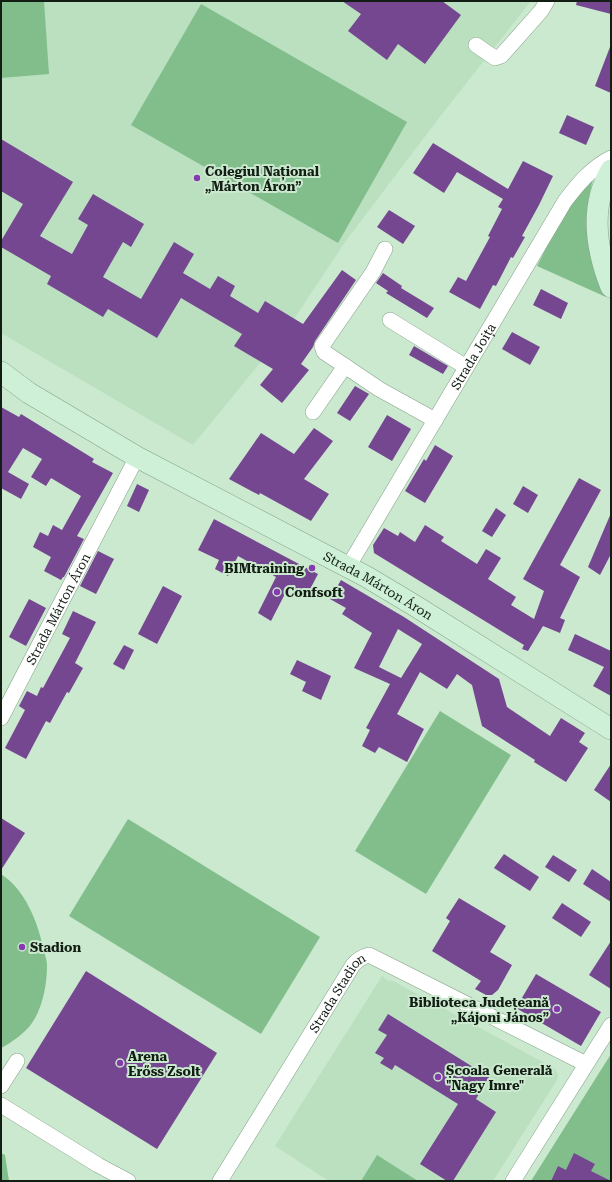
<svg xmlns="http://www.w3.org/2000/svg" width="612" height="1182" font-family="'Roboto Serif',serif">
<style>
.built{fill:#bae0c0}
.green{fill:#82be8c}
.building{fill:#764791;fill-rule:evenodd}
.lines{fill:none;stroke-linecap:round;stroke-linejoin:round}
.street-casing{stroke:#84a188;stroke-width:16}
.secondary-casing{stroke:#84a188;stroke-width:22}
.street{stroke:#fff;stroke-width:15}
.secondary{stroke:#cef0d6;stroke-width:21}
.poi-dot{fill:#853bad;stroke:#cae9ce;stroke-width:1.5}
.labels{text-anchor:middle;stroke-width:4;stroke-linejoin:round;paint-order:stroke}
.poi-label{font-size:13px;font-weight:bold;fill:#121d14;stroke:#cae9ce;text-anchor:start}
.street-label{font-size:13px;fill:#121d14;stroke:#cae9ce}
</style>
<rect width="100%" height="100%" fill="#cae9ce"/>
<g class="built">
<path d="M1 1H531L442 114 345 242 286 331 193 445 1 333Z"/>
<path d="M382 976 390 982 391 980 554 1068 558 1075 557 1080 493 1181H329L275 1146Z"/>
</g>
<g class="green">
<path d="M1 1H44L49 74 1 78Z"/>
<path d="M201 4 407 122 338 243 131 125Z"/>
<path d="M593 179 588 201 589 236 606 297 537 266C553 236 566 200 593 179Z"/>
<path d="M440 711 511 755 426 894 355 851Z"/>
<path d="M128 819 320 937 261 1034 69 916Z"/>
<path d="M1 874C25 890 37 920 43 947 44 953 47 959 47 965 47 984 43 1007 32 1023 25 1033 11 1043 1 1048Z"/>
<path d="M611 1054V1181H531Z"/>
<path d="M1 1153 5 1155 9 1181H1Z"/>
<path d="M377 1155 418 1181H361Z"/>
</g>
<g class="building">
<path d="M342 1H442L461 15 425 64 398 44 387 60 348 31 361 14Z"/>
<path d="M577 1H611V14L576 5Z"/>
<path d="M610 47H611V93L595 86Z"/>
<path d="M567 115 594 127 586 145 559 133Z"/>
<path d="M1 139 73 182 40 236 72 254 88 225 78 219 93 194 144 224 131 247 123 242 103 277 141 299 174 242 194 254 183 273 210 289 218 276 235 286 230 296 258 313 265 301 303 324 342 270 356 280 315 341 313 347 301 364 309 370 282 403 260 385 273 369 234 346 242 334 181 298 157 338 108 309 103 317 47 284 51 276 1 247V241L23 204 1 191Z"/>
<path d="M433 143 508 189 523 161 553 176 539 205 522 236 525 237 513 258 511 257 496 286 493 285 480 309 449 292 458 277 466 281 490 237 488 236 502 209 498 207 503 199 457 172 444 193 413 173Z"/>
<path d="M389 210 415 226 403 244 377 227Z"/>
<path d="M383 273 402 286 401 288 434 308 427 318 386 293 388 291 376 283Z"/>
<path d="M541 289 568 303 561 319 533 305Z"/>
<path d="M512 332 540 347 530 365 502 349Z"/>
<path d="M414 346 448 366 443 374 409 355Z"/>
<path d="M355 386 369 394 350 421 337 413Z"/>
<path d="M1 407 19 417 21 414 94 459 92 462 113 473 77 536 84 539 64 577H63L61 580 44 571 51 557 33 547 40 532 48 536 53 525 62 530 81 496 51 478 46 486 31 477 42 459 23 448 8 472 29 484 21 499 1 488Z"/>
<path d="M387 415 411 429 392 461 368 447Z"/>
<path d="M314 428 333 441 304 479 329 494 311 521 260 493 259 495 229 479 261 433 294 454Z"/>
<path d="M435 445 453 456 425 503 405 491 424 459 426 461Z"/>
<path d="M579 478 601 490 560 565 580 577 560 618 565 620 560 633 543 626 528 651 522 649 524 645 374 553 373 545 384 528 398 536 400 532 415 542 425 525 444 537 441 541 477 564 486 549 501 558 488 579 516 597 511 605 534 619 544 591 523 579Z"/>
<path d="M137 484 149 490 139 512 127 506Z"/>
<path d="M523 486 538 495 528 513 513 504Z"/>
<path d="M496 508 506 515 492 537 482 531Z"/>
<path d="M611 513V554L600 575 588 567Z"/>
<path d="M214 519 318 574 306 597 288 588 271 621 258 613 276 577 238 556 228 576 215 569 219 560 198 550Z"/>
<path d="M98 551 114 559 96 594 80 586Z"/>
<path d="M341 580 404 617 499 679 507 707 550 736 561 718 585 733 579 742 588 748 566 782 534 762 535 760 482 726 472 685 457 674 447 689 420 672 397 714 424 729 407 762 379 747 375 753 362 746 370 730 366 728 390 684 354 668 372 633 342 614 346 608 330 599ZM398 629 422 644 401 678 379 667Z"/>
<path d="M163 586 182 596 157 644 138 634Z"/>
<path d="M29 599 46 608 26 646 9 637Z"/>
<path d="M73 611 96 622 75 663 83 668 69 693 67 692 50 723 46 721 26 759 5 748 25 710 19 706 27 691 37 696 41 687 43 688 70 638 62 634Z"/>
<path d="M575 634 611 651V696L593 686 604 667 568 650Z"/>
<path d="M124 645 134 650 124 670 113 664Z"/>
<path d="M297 660 331 676 321 700 302 691 306 682 290 674Z"/>
<path d="M611 764V802L594 790Z"/>
<path d="M1 818 25 833 1 870Z"/>
<path d="M504 854 539 877 530 891 494 868Z"/>
<path d="M553 855 577 870 569 882 545 867Z"/>
<path d="M592 869 611 882V902L583 884Z"/>
<path d="M459 898 506 926 490 952 512 965 498 990 492 995H486L475 989 481 981 432 951 450 921 446 918Z"/>
<path d="M562 903 591 922 581 937 552 918Z"/>
<path d="M611 941V989L589 975Z"/>
<path d="M86 971 217 1053 157 1149 26 1068Z"/>
<path d="M536 974 601 1012 581 1046 516 1008Z"/>
<path d="M388 1014 489 1077 476 1099 496 1112 453 1181H447L420 1164 458 1104 395 1065 392 1070 380 1063 384 1058 375 1053 387 1035 378 1030Z"/>
<path d="M574 1153 595 1164 591 1171 611 1181H551L558 1166 566 1170Z"/>
</g>
<g class="lines">
<g class="street-casing">
<g id="street">
<path d="M476 45 495 58 501 56 541 11 547 1"/>
<path d="M390 320 466 367"/>
<path d="M345 366 379 389 435 420"/>
<path d="M313 412 345 366 324 352 322 346 373 272 385 249"/>
<path id="s1" d="M348 567 565 201C578 184 591 168 611 158"/>
<path id="s2" d="M1 718 137 457"/>
<path d="M1 1086 17 1061"/>
<path d="M1 1105 98 1165 128 1181"/>
<path id="s3" d="M220 1181 353 965C358 959 362 957 369 955L397 969 586 1064"/>
<path d="M513 1181 611 1025"/>
</g>
</g>
<g class="secondary-casing">
<g id="secondary">
<path d="M611 170C589 207 596 249 611 287"/>
<path id="s4" d="M1 372 29 393 137 457 367 577 417 607 611 729"/>
</g>
</g>
<use href="#street" class="street"/>
<use href="#secondary" class="secondary"/>
</g>
<g class="poi-dot">
<circle cx="197" cy="178" r="4"/>
<circle cx="312" cy="568" r="4"/>
<circle cx="277" cy="592" r="4"/>
<circle cx="22" cy="947" r="4"/>
<circle cx="557" cy="1009" r="4"/>
<circle cx="120" cy="1063" r="4"/>
<circle cx="438" cy="1077" r="4"/>
</g>
<g class="labels">
<g class="poi-label">
<text x="205" y="176">Colegiul Național<tspan x="205" dy="15">„Márton Áron”</tspan></text>
<text x="304" y="573" text-anchor="end">BIMtraining</text>
<text x="285" y="597">Confsoft</text>
<text x="30" y="952">Stadion</text>
<text x="549" y="1007" text-anchor="end">Biblioteca Județeană<tspan x="549" dy="15">„Kájoni János”</tspan></text>
<text x="128" y="1061">Arena<tspan x="128" dy="15">Erőss Zsolt</tspan></text>
<text x="446" y="1075">Școala Generală<tspan x="446" dy="15">"Nagy Imre"</tspan></text>
</g>
<g class="street-label">
<text dy="5" stroke="none"><textPath href="#s1" startOffset="245">Strada Joița</textPath></text>
<text dy="5" stroke="none"><textPath href="#s4" startOffset="434">Strada Márton Áron</textPath></text>
<text dy="5" stroke="none"><textPath href="#s2" startOffset="123">Strada Márton Áron</textPath></text>
<text dy="5" stroke="none"><textPath href="#s3" startOffset="222">Strada Stadion</textPath></text>
</g>
</g>
<rect width="612" height="1182" fill="none" stroke="#121d14" stroke-width="4"/>
</svg>
